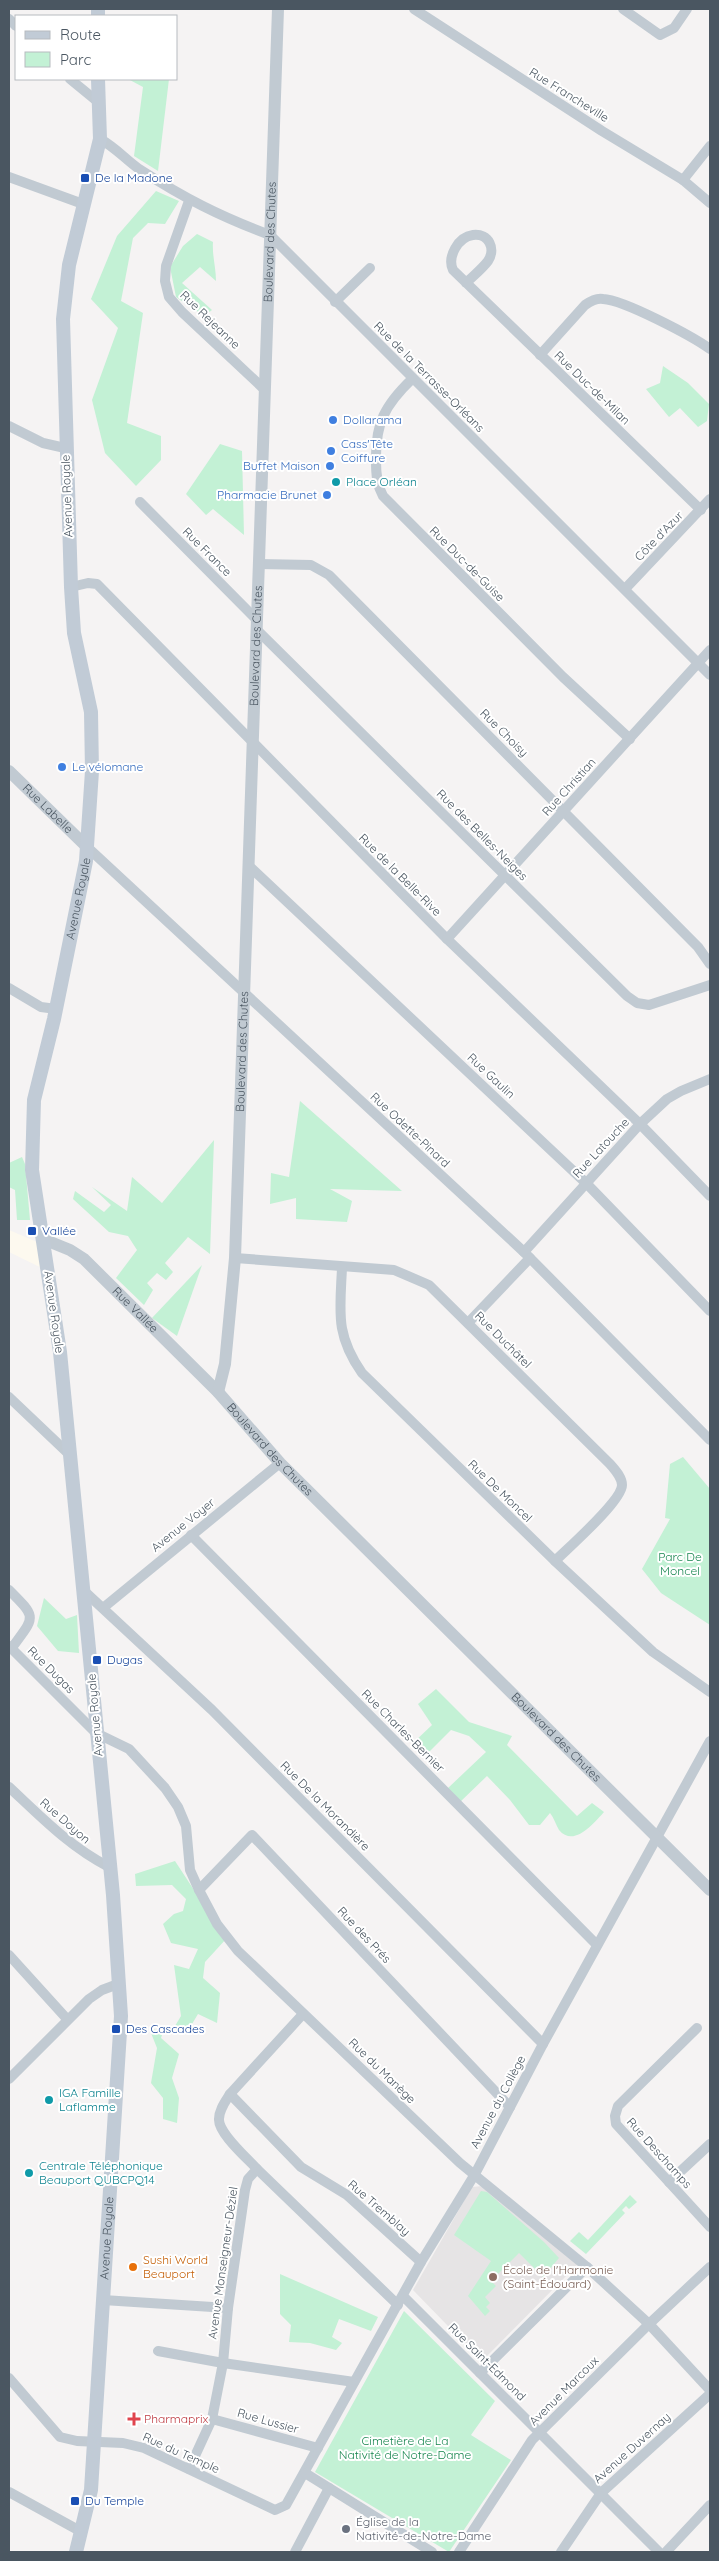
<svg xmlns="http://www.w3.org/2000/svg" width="719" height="2561" font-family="Quicksand,sans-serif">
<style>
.commercial{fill:#fdf9ef}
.education{fill:#e6e4e5}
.green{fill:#c3f1d5}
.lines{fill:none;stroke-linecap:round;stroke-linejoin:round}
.minor{stroke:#c1cad2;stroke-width:10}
.tertiary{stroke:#c1cad2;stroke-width:12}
.secondary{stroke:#c1cbd6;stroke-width:14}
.transit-dot{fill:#1a4fb4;stroke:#fff;stroke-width:2}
.shop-dot{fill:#3f7fe0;stroke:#fff;stroke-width:2}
.culture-dot{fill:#0f9aa8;stroke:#fff;stroke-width:2}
.food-dot{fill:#e8710a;stroke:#fff;stroke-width:2}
.education-dot{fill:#8d6e63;stroke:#fff;stroke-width:2}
.health-dot{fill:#e0444e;stroke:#fff;stroke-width:2}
.worship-dot{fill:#6b7280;stroke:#fff;stroke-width:2}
.labels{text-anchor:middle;stroke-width:4;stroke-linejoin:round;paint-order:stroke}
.street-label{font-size:12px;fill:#4a5661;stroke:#fff}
.transit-label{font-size:12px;fill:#164399;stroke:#fff;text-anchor:start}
.shop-label{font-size:12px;fill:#366cbe;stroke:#fff;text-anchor:start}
.culture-label{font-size:12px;fill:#0d838f;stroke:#fff;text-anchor:start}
.park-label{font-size:12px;fill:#17864f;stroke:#fff}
.food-label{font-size:12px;fill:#c56008;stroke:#fff;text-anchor:start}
.education-label{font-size:12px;fill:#785e54;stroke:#fff;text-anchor:start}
.health-label{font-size:12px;fill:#be3a42;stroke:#fff;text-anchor:start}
.worship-label{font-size:12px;fill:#5b616d;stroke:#fff;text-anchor:start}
</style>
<rect width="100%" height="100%" fill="#f5f3f3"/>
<path class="commercial" d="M9 1230 44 1245 48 1271 9 1252Z"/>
<path class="education" d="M483 2186 578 2264 482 2361 413 2290 472 2187Z"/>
<g class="green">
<path d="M128 79H169L158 171 134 156 143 87Z"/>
<path d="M156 191 179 201 165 224 148 223 133 238 121 301 143 313 127 423 161 436V460L136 486 105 453 92 400 118 328 91 299 117 236Z"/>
<path d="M197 234 213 242C212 256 216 267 216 281L200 267 182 283 212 310 204 316 176 297 170 267 183 246Z"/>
<path d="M663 366 688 383 709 404 707 421 698 427 680 408 669 417 646 389 660 383Z"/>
<path d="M220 444 242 451 244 535 213 509 206 515 186 494Z"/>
<path d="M300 1101 402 1191 330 1189 352 1201 347 1222 296 1219V1198L270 1204 271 1173 289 1177Z"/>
<path d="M214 1140 210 1254 188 1237 165 1263 173 1272 166 1280 157 1273 147 1283 153 1290 144 1305 116 1278 137 1250 128 1236 109 1232 73 1199 75 1191 104 1212 111 1205 92 1187 127 1211 132 1177 162 1203Z"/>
<path d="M22 1157 25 1164 30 1220H17L15 1190 9 1187V1163Z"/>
<path d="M202 1265 177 1336 152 1318Z"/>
<path d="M683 1457 710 1489V1625L661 1593 642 1569 670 1519 665 1518 670 1464Z"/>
<path d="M44 1598 66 1619 77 1615 79 1653 58 1651 37 1626Z"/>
<path d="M436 1689 469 1722 512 1736 507 1745 577 1816 592 1803 604 1812C594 1823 574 1848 559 1830 556 1825 554 1818 550 1813L540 1825H529L510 1800 487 1776 459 1803 447 1789 486 1752 469 1736 451 1730 429 1752 412 1744 432 1725 418 1704Z"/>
<path d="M175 1861 226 1939 205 1962 203 1978 220 1993 217 2023 198 2014 186 2034 172 2031 181 2016 174 1965 189 1969 198 1949 171 1943 163 1924 174 1914 183 1911 186 1899 172 1885 136 1886 135 1874Z"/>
<path d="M149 2028 163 2032 161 2038 179 2054 172 2078 179 2098 177 2123 163 2119V2098L151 2083 157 2048Z"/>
<path d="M481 2191 487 2192 544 2242 559 2258 543 2277 519 2253 491 2281 496 2286 485 2297 490 2303 486 2307 490 2311 485 2316 468 2296 491 2261 454 2235Z"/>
<path d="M630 2195 637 2202 629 2209 626 2206 622 2210 625 2213 586 2254 570 2241 579 2232 588 2240Z"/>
<path d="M280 2274 378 2317 371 2331 339 2319 332 2337 342 2343 336 2350 310 2343 289 2342 291 2325 280 2314Z"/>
<path d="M404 2311 495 2401 471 2435 511 2460 449 2552 315 2472Z"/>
</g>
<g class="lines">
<g class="minor">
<path d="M414 9 602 131 683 180 710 203"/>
<path d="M623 9 660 35 674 28 687 9"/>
<path d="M9 19 16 26"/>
<path d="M70 79 98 102"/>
<path d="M100 139C115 147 125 159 139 169 184 198 219 216 270 235L710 675"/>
<path d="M9 177 83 204"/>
<path d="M683 180 710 146"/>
<path d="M189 201 166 266 165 281 169 297 182 312 264 389"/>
<path d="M466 283C473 276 482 269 488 261 496 249 489 233 473 235 458 237 447 257 453 270L701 510"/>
<path d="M335 302 370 268"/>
<path d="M540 355 585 305C591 301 596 298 603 299 624 300 692 336 710 349"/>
<path d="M412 379C385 405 375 423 376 462 376 475 377 485 383 496L563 677 630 739"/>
<path d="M9 426 43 443 65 448"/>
<path d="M140 502 257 620"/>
<path d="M259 564 311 565 329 575 698 947 710 964"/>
<path d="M71 587 88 583 97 584 447 939 640 1124 710 1196"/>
<path d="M625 589 710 499"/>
<path d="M256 629 627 996 637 1003 649 1005 710 985"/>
<path d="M86 846 524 1252 710 1440"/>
<path d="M248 865 586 1183 710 1311"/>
<path d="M447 939 710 650"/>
<path d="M9 988 41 1007 56 1009"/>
<path d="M524 1252 640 1124 667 1099 681 1091 710 1079"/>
<path d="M235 1258 394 1270 429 1285 610 1464C615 1470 622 1477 622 1485 622 1501 568 1548 555 1561"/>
<path d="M342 1268C340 1312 335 1334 362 1373L555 1561 653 1652 710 1692"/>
<path d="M468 1323 530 1258"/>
<path d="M9 1397 69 1454"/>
<path d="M191 1535 597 1945"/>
<path d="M9 1590C38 1619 35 1616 11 1649"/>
<path d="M83 1590 212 1710 543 2044"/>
<path d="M103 1608 280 1463"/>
<path d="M9 1646 96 1733 129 1749 165 1788 178 1807 186 1826 190 1870 199 1890 217 1924 238 1951 460 2163 587 2267 649 2324 710 2390"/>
<path d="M9 1787C41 1817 70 1847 109 1867"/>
<path d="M199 1890 252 1835 510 2107"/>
<path d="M9 1955 67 2019"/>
<path d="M697 2028 618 2106 615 2116 616 2124 710 2227"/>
<path d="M9 2079 89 1999 102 1990 118 1984"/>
<path d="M230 2094 301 2167 347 2195 421 2262"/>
<path d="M257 2169 398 2305"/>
<path d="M669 2182 710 2144"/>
<path d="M403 2296 659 2552"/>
<path d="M103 2300 228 2308"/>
<path d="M158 2351 223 2363 354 2382"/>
<path d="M480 2373 587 2267"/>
<path d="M9 2378 60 2437 77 2441 123 2443 144 2448 275 2510 286 2505 421 2262 475 2174 543 2044 710 1741"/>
<path d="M212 2419 318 2448"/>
<path d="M189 2469 212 2419 223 2363 228 2308 245 2190 248 2179 257 2169C247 2158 218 2133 219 2119 219 2110 225 2102 230 2094L303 2014"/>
<path d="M305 2473 432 2552"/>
<path d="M9 2492 80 2531"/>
<path d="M295 2552 329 2488"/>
<path d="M459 2552 532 2440 649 2324 710 2267"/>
<path d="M561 2552 601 2493 710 2394"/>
<path d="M666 2552 710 2505"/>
</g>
<g class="tertiary">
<path id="s1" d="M9 771 86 846"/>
<path id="s2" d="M43 1239 70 1250 84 1259 218 1392 280 1463 710 1890"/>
<path id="s3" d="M218 1392 225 1364 235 1258 278 9"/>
</g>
<g class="secondary">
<path d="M98 9V16"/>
<path id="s4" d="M76 2552 91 2490 121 2016 113 1895 60 1352 32 1170 34 1100 54 1019 86 861 92 771 91 712 74 633 71 587 63 319 69 265 100 139 98 79"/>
</g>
</g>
<g class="transit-dot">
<rect x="80" y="173" width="10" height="10" rx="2.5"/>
<rect x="27" y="1226" width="10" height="10" rx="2.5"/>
<rect x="92" y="1655" width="10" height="10" rx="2.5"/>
<rect x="111" y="2024" width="10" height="10" rx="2.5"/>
<rect x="70" y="2496" width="10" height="10" rx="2.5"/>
</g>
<g class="shop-dot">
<circle cx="333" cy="420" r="5"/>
<circle cx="331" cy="451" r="5"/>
<circle cx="330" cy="466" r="5"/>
<circle cx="327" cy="495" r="5"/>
<circle cx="62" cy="767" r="5"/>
</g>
<g class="culture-dot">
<circle cx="336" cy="482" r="5"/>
<circle cx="49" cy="2100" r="5"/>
<circle cx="29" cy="2173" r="5"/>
</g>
<circle class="food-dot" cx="133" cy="2267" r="5"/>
<circle class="education-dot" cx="493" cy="2277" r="5"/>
<path class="health-dot" d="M131.5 2411.5h5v5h5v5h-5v5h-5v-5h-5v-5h5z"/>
<circle class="worship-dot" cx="346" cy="2529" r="5"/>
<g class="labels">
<g class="street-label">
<text transform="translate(569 95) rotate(32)" y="4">Rue Francheville</text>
<text dy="4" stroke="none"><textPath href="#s3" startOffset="1152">Boulevard des Chutes</textPath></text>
<text transform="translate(210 320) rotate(44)" y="4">Rue Rejeanne</text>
<text transform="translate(429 377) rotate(45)" y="4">Rue de la Terrasse-Orléans</text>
<text transform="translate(592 388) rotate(44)" y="4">Rue Duc-de-Milan</text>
<text transform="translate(67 496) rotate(-92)" y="4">Avenue Royale</text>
<text transform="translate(659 536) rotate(-46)" y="4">Côte d'Azur</text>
<text transform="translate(207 552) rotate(45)" y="4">Rue France</text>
<text transform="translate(467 564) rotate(45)" y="4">Rue Duc-de-Guise</text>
<text dy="4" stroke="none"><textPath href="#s3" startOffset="748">Boulevard des Chutes</textPath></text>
<text transform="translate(504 733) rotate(45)" y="4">Rue Choisy</text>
<text transform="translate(569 787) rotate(-48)" y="4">Rue Christian</text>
<text dy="4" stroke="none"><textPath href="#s1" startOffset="54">Rue Labelle</textPath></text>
<text transform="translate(482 835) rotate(45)" y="4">Rue des Belles-Neiges</text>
<text transform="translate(400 875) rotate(45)" y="4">Rue de la Belle-Rive</text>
<text dy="4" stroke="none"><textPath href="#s4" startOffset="1666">Avenue Royale</textPath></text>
<text dy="4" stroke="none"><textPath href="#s3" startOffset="342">Boulevard des Chutes</textPath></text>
<text transform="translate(491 1076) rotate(43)" y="4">Rue Gaulin</text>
<text transform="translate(410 1130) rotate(43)" y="4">Rue Odette-Pinard</text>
<text transform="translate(601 1148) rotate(-47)" y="4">Rue Latouche</text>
<text dy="4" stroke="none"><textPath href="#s2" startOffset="118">Rue Vallée</textPath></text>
<text transform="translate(54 1312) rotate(82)" y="4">Avenue Royale</text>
<text transform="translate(503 1340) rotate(45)" y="4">Rue Duchâtel</text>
<text dy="4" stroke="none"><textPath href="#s2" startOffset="312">Boulevard des Chutes</textPath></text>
<text transform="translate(500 1491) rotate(44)" y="4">Rue De Moncel</text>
<text transform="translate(183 1525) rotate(-39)" y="4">Avenue Voyer</text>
<text transform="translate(51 1670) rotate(45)" y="4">Rue Dugas</text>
<text transform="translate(95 1715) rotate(-95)" y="4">Avenue Royale</text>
<text transform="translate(403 1731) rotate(45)" y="4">Rue Charles-Bernier</text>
<text dy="4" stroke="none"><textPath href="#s2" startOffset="718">Boulevard des Chutes</textPath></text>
<text transform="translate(325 1806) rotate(45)" y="4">Rue De la Morandière</text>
<text transform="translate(65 1821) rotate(41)" y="4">Rue Doyon</text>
<text transform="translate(364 1935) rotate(47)" y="4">Rue des Prés</text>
<text transform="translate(382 2071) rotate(44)" y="4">Rue du Manège</text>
<text transform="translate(498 2102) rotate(-62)" y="4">Avenue du Collège</text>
<text transform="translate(659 2153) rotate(48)" y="4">Rue Deschamps</text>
<text transform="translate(379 2208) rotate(41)" y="4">Rue Tremblay</text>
<text dy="4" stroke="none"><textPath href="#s4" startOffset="316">Avenue Royale</textPath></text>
<text transform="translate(223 2263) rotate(-82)" y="4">Avenue Monseigneur-Déziel</text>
<text transform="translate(487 2362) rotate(45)" y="4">Rue Saint-Edmond</text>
<text transform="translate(564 2391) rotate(-45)" y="4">Avenue Marcoux</text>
<text transform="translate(268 2421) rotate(16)" y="4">Rue Lussier</text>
<text transform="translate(632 2448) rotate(-42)" y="4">Avenue Duvernay</text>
<text transform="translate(181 2453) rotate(24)" y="4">Rue du Temple</text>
</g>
<g class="transit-label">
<text x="95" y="182">De la Madone</text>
<text x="42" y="1235">Vallée</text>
<text x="107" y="1664">Dugas</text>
<text x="126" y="2033">Des Cascades</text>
<text x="85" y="2505">Du Temple</text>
</g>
<g class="shop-label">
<text x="343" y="424">Dollarama</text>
<text x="341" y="448">Cass'Tête<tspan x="341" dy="14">Coiffure</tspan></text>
<text x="320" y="470" text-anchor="end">Buffet Maison</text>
<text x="317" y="499" text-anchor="end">Pharmacie Brunet</text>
<text x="72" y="771">Le vélomane</text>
</g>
<g class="culture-label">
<text x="346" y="486">Place Orléan</text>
<text x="59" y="2097">IGA Famille<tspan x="59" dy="14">Laflamme</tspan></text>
<text x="39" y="2170">Centrale Téléphonique<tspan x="39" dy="14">Beauport QUBCPQ14</tspan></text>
</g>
<g class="park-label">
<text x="680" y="1561">Parc De<tspan x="680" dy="14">Moncel</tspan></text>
<text x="405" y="2445">Cimetière de La<tspan x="405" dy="14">Nativité de Notre-Dame</tspan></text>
</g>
<g class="food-label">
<text x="143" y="2264">Sushi World<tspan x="143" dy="14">Beauport</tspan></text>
</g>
<g class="education-label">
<text x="503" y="2274">École de l'Harmonie<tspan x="503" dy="14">(Saint-Édouard)</tspan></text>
</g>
<g class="health-label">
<text x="144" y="2423">Pharmaprix</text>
</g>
<g class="worship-label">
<text x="356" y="2526">Église de la<tspan x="356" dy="14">Nativité-de-Notre-Dame</tspan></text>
</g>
</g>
<rect width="719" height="2561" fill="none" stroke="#4a5661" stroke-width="20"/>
<rect x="15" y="15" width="162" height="65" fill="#ffffff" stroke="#b7bbc0"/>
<rect x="25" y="31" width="25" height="8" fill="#c1cbd6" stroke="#b7bbc0"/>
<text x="60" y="40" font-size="15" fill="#4a5661">Route</text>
<rect x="25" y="52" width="25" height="15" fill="#c3f1d5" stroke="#b7bbc0"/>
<text x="60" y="65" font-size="15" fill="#4a5661">Parc</text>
</svg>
